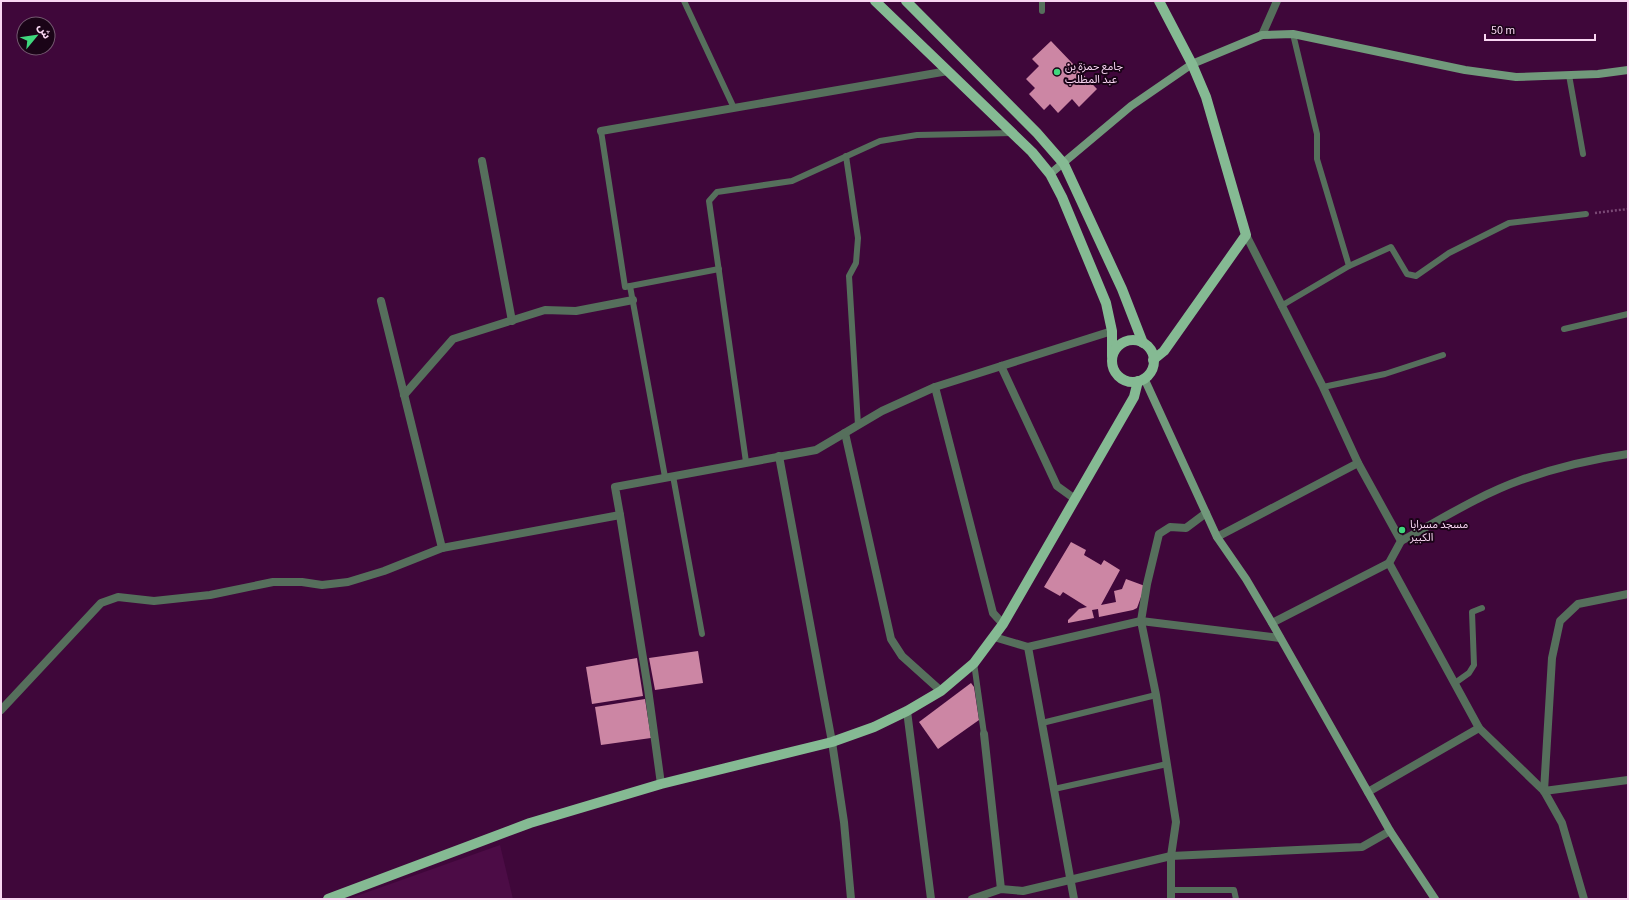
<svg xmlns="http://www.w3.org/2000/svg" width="1629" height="900" viewBox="0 0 1629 900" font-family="'Source Sans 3','Noto Sans Arabic',sans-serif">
<rect width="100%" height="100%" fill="#3f073a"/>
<!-- built -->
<polygon fill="#4c0c46" points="500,845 513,899 348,899"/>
<!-- building -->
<g fill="#cc86a4">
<polygon points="1051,41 1097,89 1079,107 1072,99 1058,113 1050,104 1044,110 1029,94 1035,88 1026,79 1039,66 1032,59"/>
<polygon points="1071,542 1086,550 1084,555 1101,565 1104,560 1120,570 1101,605 1116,602 1114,591 1122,589 1126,579 1145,586 1137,608 1133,610 1099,617 1098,609 1092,610 1094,618 1068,623 1068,620 1079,609 1087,607 1063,592 1060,596 1044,587"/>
<polygon points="698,651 703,683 655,690 649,658"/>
<polygon points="637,658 643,696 592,704 586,667"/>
<polygon points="971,683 974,687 979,720 938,749 919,722"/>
<polygon points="645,699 651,738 601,745 595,707"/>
</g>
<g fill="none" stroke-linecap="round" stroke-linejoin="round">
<!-- path -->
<polyline stroke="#7a4975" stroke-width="2.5" stroke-dasharray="2 2" stroke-linecap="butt" points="1595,213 1628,209"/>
<!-- lane -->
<g stroke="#566f5c" stroke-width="6">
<polyline points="684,1 734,108"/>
<polyline points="1042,11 1042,1"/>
<polyline points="1293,34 1317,134 1317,159 1349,266"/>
<polyline points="1569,75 1583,154"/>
<polyline points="601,131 625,287 719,269"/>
<polyline points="846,156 858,238 856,263 849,276 858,425"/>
<polyline points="630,286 665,477"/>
<polyline points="1281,306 1349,266 1391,247 1407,274 1416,276 1449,253 1509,223 1586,214"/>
<polyline points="1564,329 1628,314"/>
<polyline points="1323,387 1385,374 1443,355"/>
<polyline points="746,462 709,201 717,192 792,181 880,141 917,135 1013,133"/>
<polyline points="673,476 702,634"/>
<polyline points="974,663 984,734"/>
<polyline points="1455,683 1469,673 1474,665 1472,612 1482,608"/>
<polyline points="1042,723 1156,695"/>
<polyline points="1054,789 1167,764"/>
<polyline points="1171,890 1234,890 1236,899"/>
</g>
<!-- street -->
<g stroke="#566f5c" stroke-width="8">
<polyline points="1262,35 1277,1"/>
<polyline points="601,131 948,71"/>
<polyline points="482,161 512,321"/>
<polyline points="1246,235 1323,387 1358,463 1401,541 1389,563 1479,728 1544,791 1562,823 1584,899"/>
<polyline points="381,301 442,548"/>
<polyline points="1001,366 1057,486 1075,499"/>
<polyline points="935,387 993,613 1003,624"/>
<polyline points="404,395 453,339 545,310 576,311 633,300"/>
<polyline points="845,433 891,639 902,656 941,691"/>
<polyline points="779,456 832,742 844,822 851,899"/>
<polyline points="620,515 615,487 816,450 882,411 935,387 1112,331"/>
<polyline points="1217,537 1358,463"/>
<path d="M1401 541C1440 520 1479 495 1521 480 1555 468 1592 459 1628 454"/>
<polyline points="1628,594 1578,604 1560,621 1552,658 1544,791 1628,780"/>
<polyline points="1272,623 1389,563"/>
<polyline points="994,637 1028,647 1141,621 1280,638"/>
<polyline points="1028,647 1074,899"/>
<polyline points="1,710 101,603 118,597 154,601 210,595 273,582 302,582 322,585 348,582 384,571 442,548 620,515 648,689 661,784"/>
<polyline points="907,711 931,899"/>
<polyline points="984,734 1001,889"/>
<polyline points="1368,792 1479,728"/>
<polyline points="972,899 1001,889 1023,891 1171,856 1362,847 1390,831"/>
<polyline points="1171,899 1171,856 1176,822 1156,695 1141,621 1147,584 1159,534 1170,527 1186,528 1206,513"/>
</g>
<!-- secondary -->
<g stroke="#71997b" stroke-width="8">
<polyline points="1050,174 1131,106 1192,64 1262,35 1293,34 1465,70 1516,77 1598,74 1628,70"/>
<polyline points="1144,378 1217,537 1246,579 1272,623 1390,831 1435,899"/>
</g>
<!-- primary -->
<g stroke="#85ba93" stroke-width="10">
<polyline points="875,1 1032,152 1050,174 1062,197 1106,303 1112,331 1112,356"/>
<polyline points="906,1 1037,133 1064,164 1122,289 1143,343"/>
<circle cx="1133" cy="361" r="21"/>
<polyline points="1153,360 1164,351 1246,235 1206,97 1192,64 1159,1"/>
<polyline points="328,899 530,823 661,784 832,742 874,727 907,711 941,691 974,663 1003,624 1134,397 1138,381"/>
</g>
</g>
<!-- markers -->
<g fill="#3fd77d" stroke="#1a0417" stroke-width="1.5">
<circle cx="1057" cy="72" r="4"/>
<circle cx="1402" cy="530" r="4"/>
</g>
<g text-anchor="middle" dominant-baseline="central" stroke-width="4" stroke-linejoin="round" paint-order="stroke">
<!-- poi labels -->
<g font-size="11" fill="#f8d6f2" stroke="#1a0417" text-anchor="start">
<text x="1065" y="66">جامع حمزة بن<tspan x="1065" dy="13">عبد المطلب</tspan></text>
<text x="1410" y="524">مسجد مسرابا<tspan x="1410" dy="13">الكبير</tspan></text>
</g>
</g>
<!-- border -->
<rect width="1629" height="900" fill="none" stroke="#f8d6f2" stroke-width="4"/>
<!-- north arrow -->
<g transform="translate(36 36) rotate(61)"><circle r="19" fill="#1a0417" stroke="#73586f"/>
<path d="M0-3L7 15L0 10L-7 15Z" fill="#3fd77d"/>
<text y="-6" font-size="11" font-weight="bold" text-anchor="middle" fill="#f8d6f2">ش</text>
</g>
<!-- scale -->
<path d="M1485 34v6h110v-6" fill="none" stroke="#f8d6f2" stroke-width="2"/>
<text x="1491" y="34" font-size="12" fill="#f8d6f2" stroke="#1a0417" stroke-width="3" paint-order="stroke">50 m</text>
</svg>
